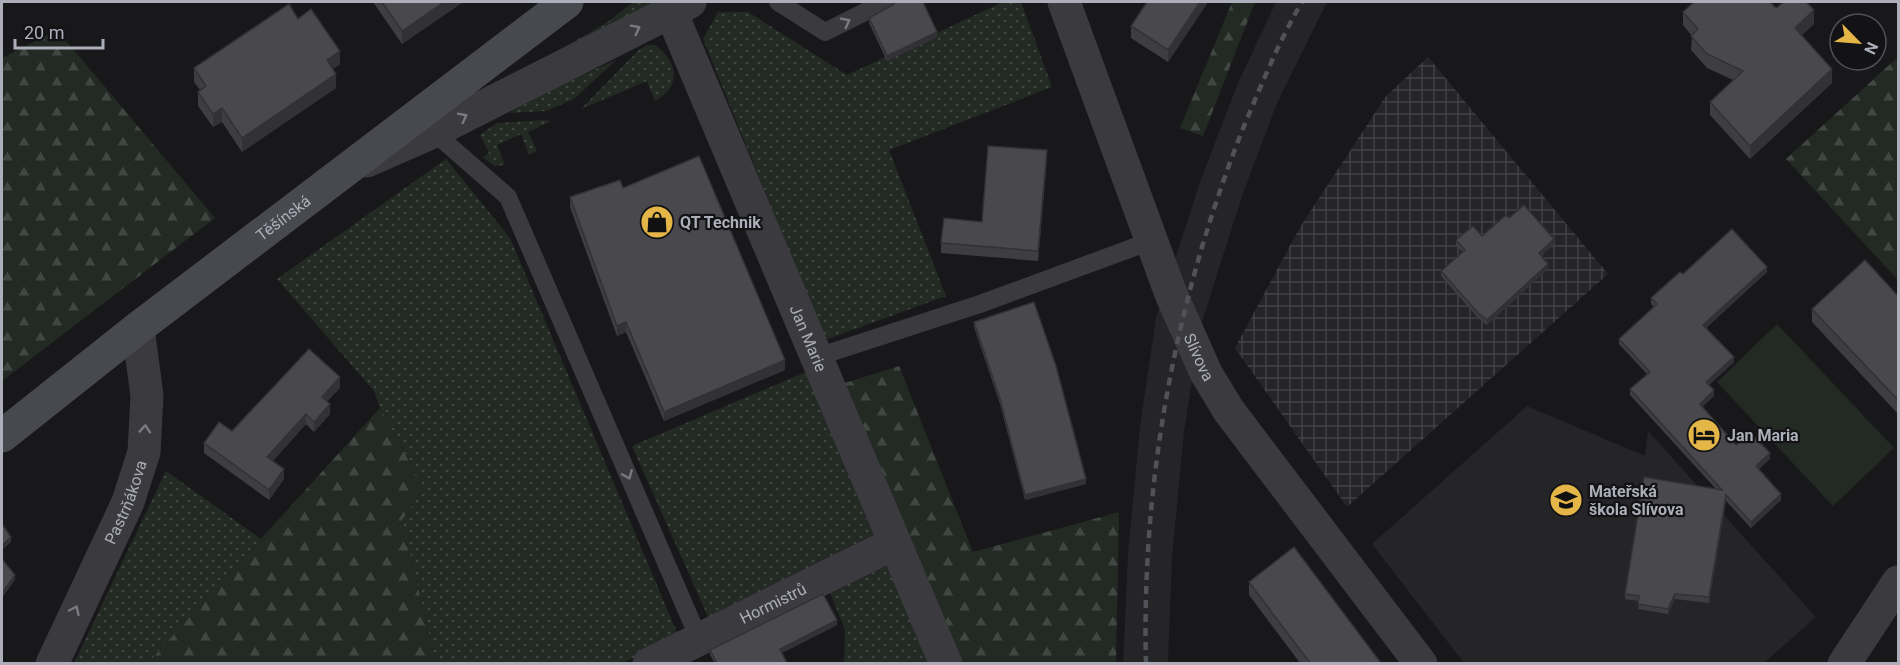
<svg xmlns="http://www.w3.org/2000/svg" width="1900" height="665" viewBox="0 0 1900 665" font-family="Roboto,sans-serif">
<defs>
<pattern id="industrial-grid" width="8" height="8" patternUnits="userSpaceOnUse" patternTransform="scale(1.5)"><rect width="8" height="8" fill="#252427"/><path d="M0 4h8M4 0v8" fill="none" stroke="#424144"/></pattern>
<pattern id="grass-dots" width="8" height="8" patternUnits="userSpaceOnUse" patternTransform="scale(1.5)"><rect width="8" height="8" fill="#232a24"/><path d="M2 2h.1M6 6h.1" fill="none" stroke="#404642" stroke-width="1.8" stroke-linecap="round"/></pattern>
<pattern id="forest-firs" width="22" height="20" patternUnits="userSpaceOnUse" patternTransform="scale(1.5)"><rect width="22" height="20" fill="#232a24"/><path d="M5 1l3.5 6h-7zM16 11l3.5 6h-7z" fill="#404642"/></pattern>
</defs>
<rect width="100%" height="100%" fill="#18181a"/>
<!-- built -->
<g fill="#252427">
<polygon points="1276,2 1327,2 1278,101 1243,193 1200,328 1184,432 1172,558 1168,663 1123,664 1128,554 1140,426 1156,318 1201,179 1238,83"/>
<polygon points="1527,406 1645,456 1648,431 1816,617 1764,663 1464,663 1372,544"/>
</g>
<!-- industrial -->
<polygon fill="url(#industrial-grid)" points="1428,57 1608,274 1347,507 1235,348 1300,227 1386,96"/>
<!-- grass -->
<g fill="url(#grass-dots)">
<polygon points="633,2 651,2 645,17 536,64 609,21"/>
<polygon points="1003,2 1021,2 1052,87 889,150 946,296 825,340 703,39 718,12 748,12 847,75"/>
<path d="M647 45H655C677 61 683 86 655 101L647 81 581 109 639 50Z"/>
<polygon points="616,60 574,99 546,111 509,113 552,89"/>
<polygon points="545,120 551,121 528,132 537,151 529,155 521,134 497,145 505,165 494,166 483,157 489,153 480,135 497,123"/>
<polygon points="446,159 510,238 679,637 622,663 436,663 402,520 424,488 380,408 374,391 277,279"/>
<polygon points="806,372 875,539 709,619 632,446"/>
<polygon points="166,471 261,539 148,663 74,663"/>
<polygon points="889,563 931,663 844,663 845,629 827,586"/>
</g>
<!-- forest -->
<g fill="url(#forest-firs)">
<polygon points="1232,2 1255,2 1203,136 1180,128"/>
<polygon points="57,30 215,218 2,381 2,58"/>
<polygon points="1898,57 1898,280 1786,159"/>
<polygon points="899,366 973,552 1119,512 1116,663 962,663 845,383"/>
<polygon points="380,408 424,488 402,520 436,663 148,663"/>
</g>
<!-- pitch -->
<polygon fill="#232a24" points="1777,324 1894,448 1833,506 1717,382"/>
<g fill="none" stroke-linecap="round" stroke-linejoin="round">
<!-- lane -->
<g stroke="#3a3a3f" stroke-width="18">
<polyline points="778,2 825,32 885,2"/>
<polyline points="429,128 508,197 699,639"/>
<polyline points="817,357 980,304 1151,241"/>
</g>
<!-- street -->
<g stroke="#3a3a3f" stroke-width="33">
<path id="s1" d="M1064 2 1171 294 1206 373 1229 411 1421 664"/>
<path id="s2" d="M671 12 946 664"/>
<polyline points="367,161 433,132 690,2"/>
<path id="s3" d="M52 664 128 502 144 452 147 396 138 328"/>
<path id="s4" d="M649 664 895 543"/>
<polyline points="1844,664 1898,582"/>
</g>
<!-- secondary -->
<path stroke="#48494f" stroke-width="33" id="s5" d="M2 436 138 328 567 2"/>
<!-- rail -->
<path stroke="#515258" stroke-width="4.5" stroke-dasharray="8 6" stroke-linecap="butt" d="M1146 664C1141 479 1177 292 1246 121 1263 81 1280 39 1302 2"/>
</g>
<!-- wall -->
<g fill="#3e3e42">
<polygon points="373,2 463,2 402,44"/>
<polygon points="1147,2 1208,2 1168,62 1131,38 1131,26"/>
<polygon points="894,4 937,37 887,61 869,23 869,18"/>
<polygon points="1776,8 1814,24 1801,35 1832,83 1750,159 1710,115 1710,102 1733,80 1707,68 1691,50 1692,36 1683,25 1683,12"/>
<polygon points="298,19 340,64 333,69 336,88 242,152 222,122 213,127 198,106 198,92 200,90 194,82 194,68"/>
<polygon points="1047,159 1038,261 941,253 941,243 982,222"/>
<polygon points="623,188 785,370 664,421 626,332 617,336 570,207 570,197"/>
<polygon points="1509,218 1554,244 1541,256 1548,269 1487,325 1478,318 1441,276 1441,271 1463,253 1456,245 1456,240 1482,236"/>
<polygon points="1767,272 1706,328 1734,362 1709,385 1714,396 1702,407 1736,445 1770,459 1759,469 1781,500 1751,528 1726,501 1709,603 1675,599 1668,614 1638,609 1639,601 1625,599 1625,594 1716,489 1630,395 1630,389 1647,374 1619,344 1619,339 1654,307 1651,304 1651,298 1683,274"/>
<polygon points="1899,297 1899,415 1812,322 1812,309"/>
<polygon points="974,322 1086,484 1025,500 1000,404 974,327"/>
<polygon points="340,388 327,401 330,414 314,432 306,424 273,461 284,479 269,500 204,453 204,443"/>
<polygon points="1249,582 1381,663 1300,663 1249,595"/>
<polygon points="837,625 782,653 787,663 715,663 710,655 710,650"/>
</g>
<!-- shaded-wall -->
<g fill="#323236">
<polygon points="444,2 463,2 402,44 402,31"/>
<polygon points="1200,2 1208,2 1168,62 1168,50"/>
<polygon points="1814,10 1814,24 1795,42 1795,28"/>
<polygon points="937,32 937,37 887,61 887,56"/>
<polygon points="340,51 340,64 327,74 327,60"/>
<polygon points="1832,69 1832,83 1750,159 1750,146"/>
<polygon points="336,74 336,88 242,152 242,138"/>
<polygon points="222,108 222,122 213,127 213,114"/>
<polygon points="1047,150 1047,159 1038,261 1038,251"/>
<polygon points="1554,239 1554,244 1539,258 1539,253"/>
<polygon points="1548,264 1548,269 1487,325 1487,320"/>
<polygon points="1767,267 1767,272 1703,330 1703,325"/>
<polygon points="626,322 626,332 617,336 617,326"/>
<polygon points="1734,357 1734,362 1706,387 1706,382"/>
<polygon points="785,360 785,370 664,421 664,412"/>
<polygon points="340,377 340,388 322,407 322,397"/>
<polygon points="1714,390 1714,396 1700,409 1700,404"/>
<polygon points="330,404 330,414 314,432 314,422"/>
<polygon points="306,414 306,424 267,467 267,457"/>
<polygon points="1770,453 1770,459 1756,471 1756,466"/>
<polygon points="284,469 284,479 269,500 269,490"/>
<polygon points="1086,479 1086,484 1025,500 1025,495"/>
<polygon points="1781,494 1781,500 1751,528 1751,522"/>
<polygon points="1726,495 1726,501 1709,603 1709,597"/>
<polygon points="11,537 11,542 2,550 2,545"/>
<polygon points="15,575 15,580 2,598 2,593"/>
<polygon points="1675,594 1675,599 1668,614 1668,609"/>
<polygon points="837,620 837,625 780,654 780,649"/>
</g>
<!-- building -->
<g fill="#48484d" stroke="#323236" stroke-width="1.5">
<polygon points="382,2 444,2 402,31"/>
<polygon points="894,2 923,2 937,32 887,56 869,18 894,4"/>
<polygon points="1147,2 1200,2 1168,50 1131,26"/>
<polygon points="1694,2 1770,2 1776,8 1784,2 1806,2 1814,10 1795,28 1832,69 1750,146 1710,102 1743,71 1707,54 1691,36 1698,29 1683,12"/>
<polygon points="289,4 298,19 311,9 340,51 327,60 336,74 242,138 222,108 213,114 198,92 206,86 194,68"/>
<polygon points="988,146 1047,150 1038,251 941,243 944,218 982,222"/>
<polygon points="699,156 785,360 664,412 626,322 617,326 570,197 620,180 623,188"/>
<polygon points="1524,205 1554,239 1539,253 1548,264 1487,320 1478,313 1441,271 1465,250 1456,240 1473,226 1482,236 1506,215 1509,218"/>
<polygon points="1732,229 1767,267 1703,325 1734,357 1706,382 1714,390 1700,404 1736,445 1750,432 1770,453 1756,466 1781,494 1751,522 1726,495 1709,597 1675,594 1668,609 1638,604 1639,596 1625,594 1644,477 1722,490 1630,389 1650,372 1619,339 1657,304 1651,298 1680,272 1683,274"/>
<polygon points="1865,260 1899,297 1899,401 1812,309"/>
<polygon points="1034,302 1056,366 1086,479 1025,495 1000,399 974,322"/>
<polygon points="309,349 340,377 322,397 330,404 314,422 306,414 267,457 284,469 269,490 204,443 219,422 232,431"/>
<polygon points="2,524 11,537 2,545"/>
<polygon points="1294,547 1381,663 1310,663 1249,582"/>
<polygon points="2,559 15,575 2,593"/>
<polygon points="823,594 837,620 780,649 787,663 717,663 710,650"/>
</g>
<!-- one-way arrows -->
<defs><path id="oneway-chevron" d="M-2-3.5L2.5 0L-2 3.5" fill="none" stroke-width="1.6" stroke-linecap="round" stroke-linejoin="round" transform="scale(1.5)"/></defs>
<g stroke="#797a82">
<use href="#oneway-chevron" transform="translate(846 22) rotate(-27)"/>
<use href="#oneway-chevron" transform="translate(636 29) rotate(-27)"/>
<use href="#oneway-chevron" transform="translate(463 117) rotate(-27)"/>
<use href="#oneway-chevron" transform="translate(145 429) rotate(-86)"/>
<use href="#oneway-chevron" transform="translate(628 475) rotate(67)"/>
<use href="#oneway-chevron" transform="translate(75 610) rotate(-65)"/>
</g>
<!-- icons -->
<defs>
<symbol id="shop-disc" viewBox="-11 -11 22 22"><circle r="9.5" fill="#e4b547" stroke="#131315"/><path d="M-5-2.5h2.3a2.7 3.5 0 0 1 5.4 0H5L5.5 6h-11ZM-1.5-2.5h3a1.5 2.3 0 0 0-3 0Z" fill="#111"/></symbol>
<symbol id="hotel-disc" viewBox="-11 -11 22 22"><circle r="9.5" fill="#e4b547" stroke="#131315"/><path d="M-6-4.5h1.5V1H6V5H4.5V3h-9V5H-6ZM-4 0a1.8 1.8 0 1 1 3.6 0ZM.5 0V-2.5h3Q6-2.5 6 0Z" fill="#111"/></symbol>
<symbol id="school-disc" viewBox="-11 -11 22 22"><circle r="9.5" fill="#e4b547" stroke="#131315"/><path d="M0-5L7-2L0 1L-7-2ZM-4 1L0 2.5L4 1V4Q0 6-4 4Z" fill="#111"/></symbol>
</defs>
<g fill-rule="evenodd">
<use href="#shop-disc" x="638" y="203" width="38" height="38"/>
<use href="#hotel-disc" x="1685" y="416" width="38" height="38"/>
<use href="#school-disc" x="1547" y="481" width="38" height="38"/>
</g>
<g text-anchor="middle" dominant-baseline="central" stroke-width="4.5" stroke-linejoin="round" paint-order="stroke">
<!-- street labels -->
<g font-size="16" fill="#acafb9" stroke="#131315">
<text stroke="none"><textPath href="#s5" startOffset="356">Těšínská</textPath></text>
<text stroke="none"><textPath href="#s2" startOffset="354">Jan Marie</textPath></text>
<text stroke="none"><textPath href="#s1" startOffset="380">Slívova</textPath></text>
<text stroke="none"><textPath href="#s3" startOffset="178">Pastrňákova</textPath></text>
<text stroke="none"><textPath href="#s4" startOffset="138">Hormistrů</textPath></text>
</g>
<!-- poi labels -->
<g font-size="16" font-weight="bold" fill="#acafb9" stroke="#131315" text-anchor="start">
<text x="680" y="222">QT Technik</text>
<text x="1727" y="435">Jan Maria</text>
<text x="1589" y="491">Mateřská<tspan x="1589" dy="18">škola Slívova</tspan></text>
</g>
</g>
<!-- border -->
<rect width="1900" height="665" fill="none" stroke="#acafb9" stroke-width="6"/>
<!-- north arrow -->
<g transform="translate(1858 42) rotate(115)"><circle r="28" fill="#131315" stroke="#505157" stroke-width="1.5"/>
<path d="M0-4.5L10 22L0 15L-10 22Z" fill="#e4b547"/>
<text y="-9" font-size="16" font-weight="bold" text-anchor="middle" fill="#acafb9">N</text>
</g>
<!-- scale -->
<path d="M15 39v9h88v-9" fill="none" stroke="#acafb9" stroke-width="3"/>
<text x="24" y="39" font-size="18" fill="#acafb9" stroke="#131315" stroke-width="4.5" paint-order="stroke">20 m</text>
</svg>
